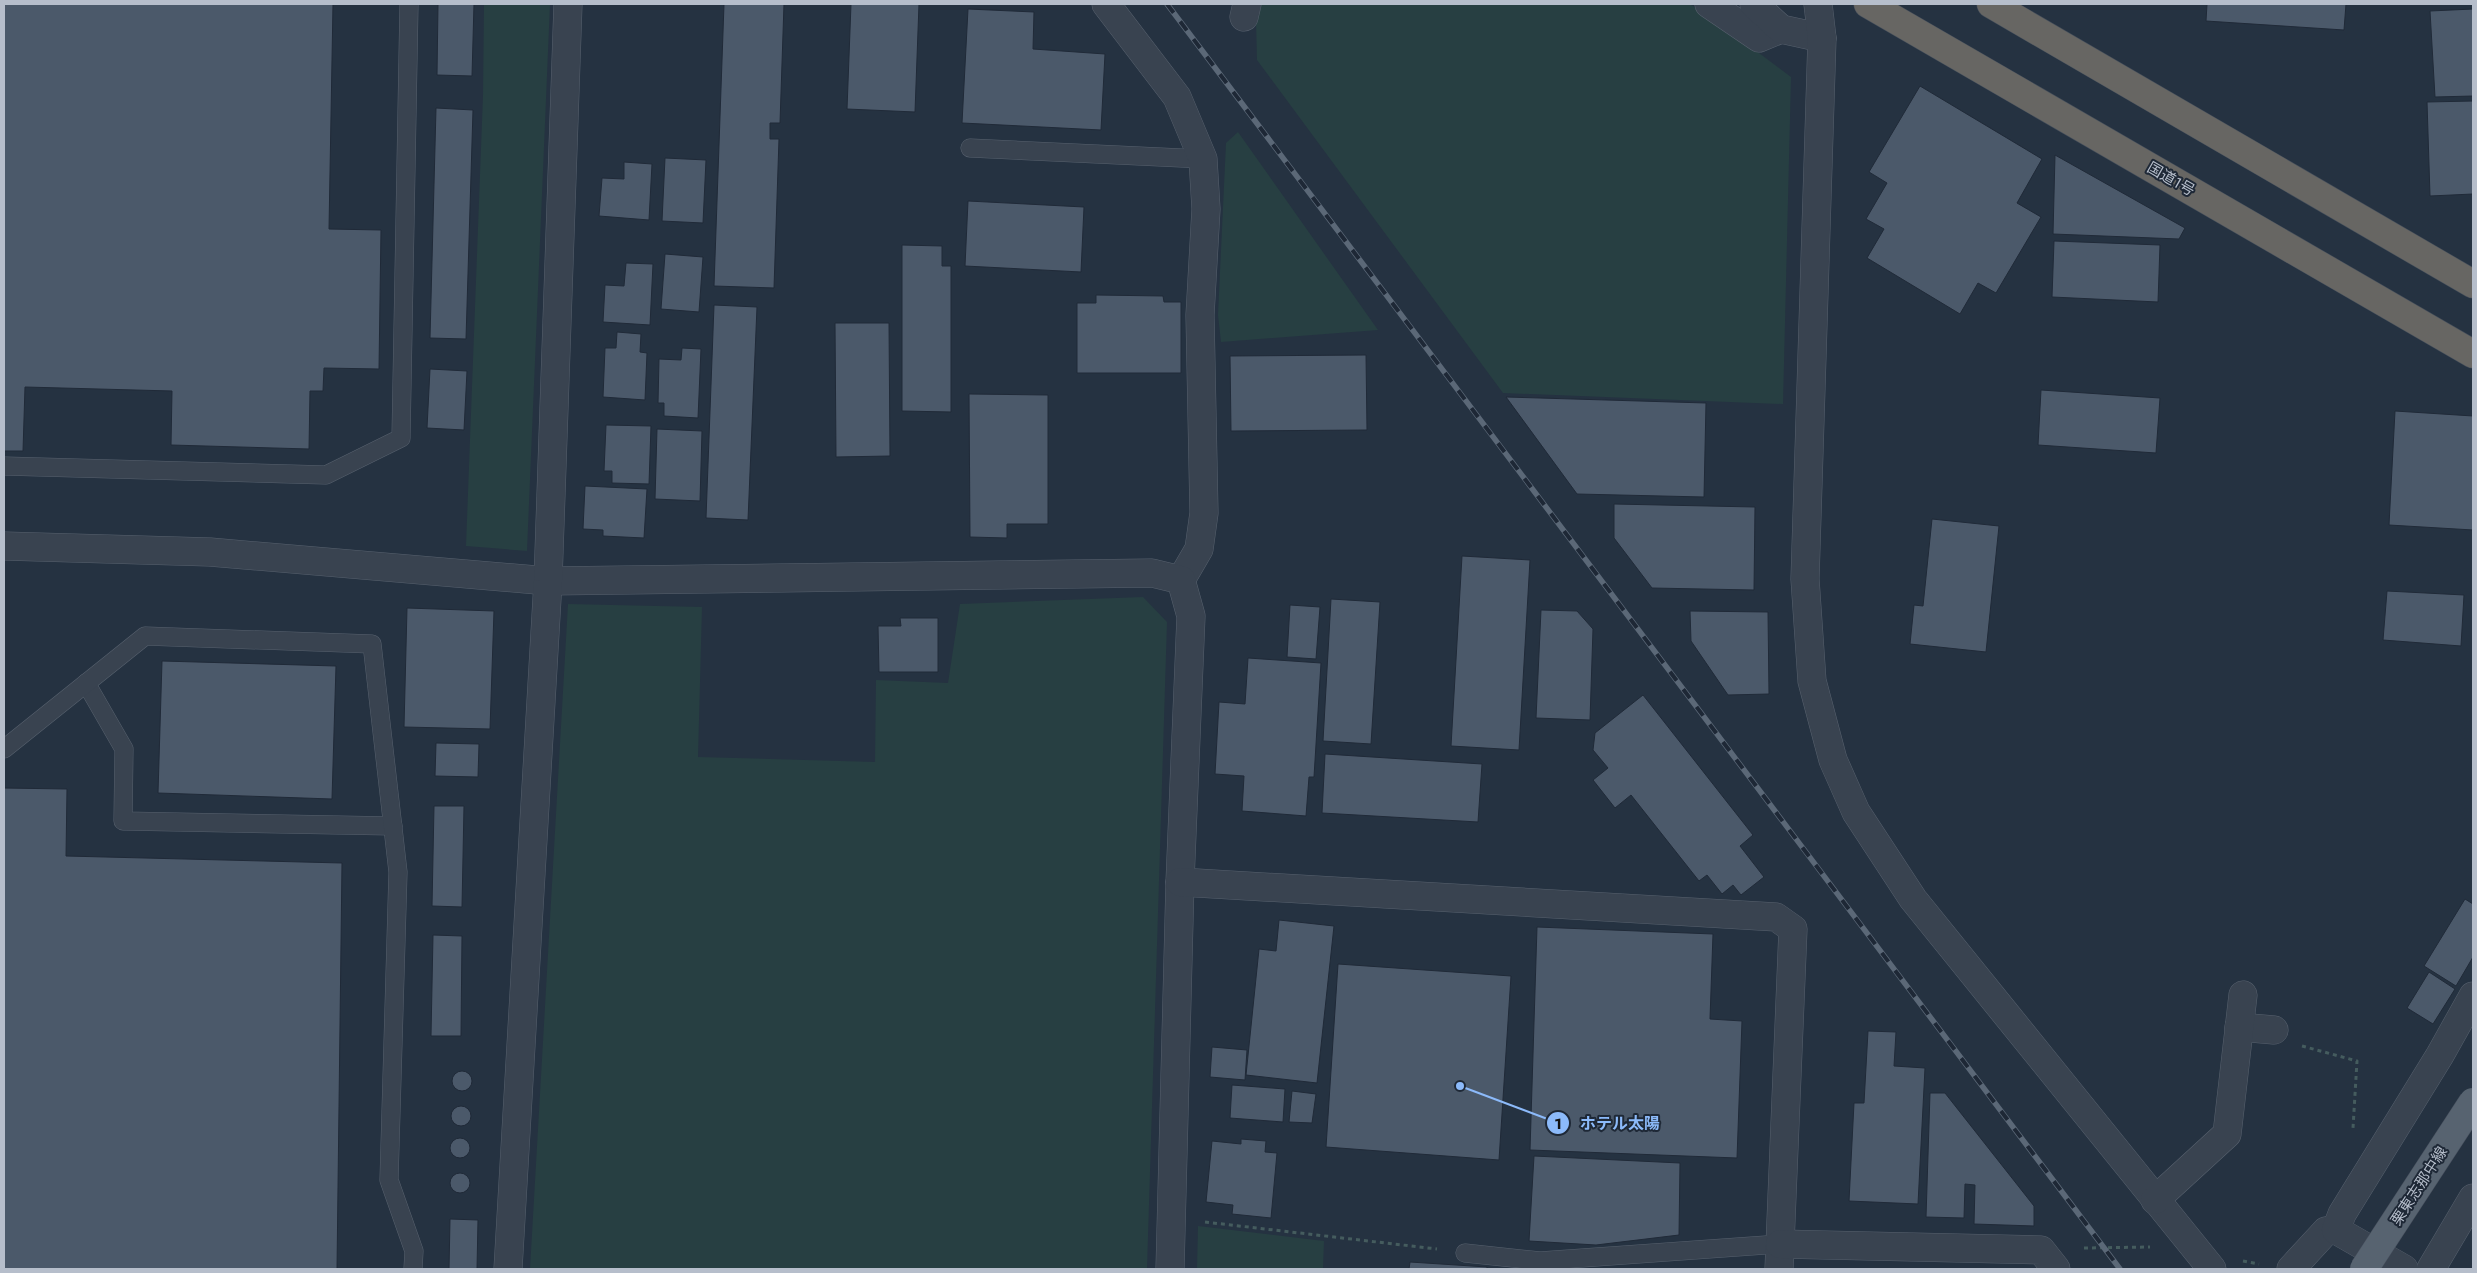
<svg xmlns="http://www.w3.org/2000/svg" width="2477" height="1273" viewBox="0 0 2477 1273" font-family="Jost,'Noto Sans JP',sans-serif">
<rect width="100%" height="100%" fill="#253241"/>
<!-- green -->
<g fill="#273f42">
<polygon points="484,4 550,4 527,551 466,546 483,95"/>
<polygon points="1262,4 1689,4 1703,11 1791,77 1783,404 1503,393 1257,60 1256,21"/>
<polygon points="1238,132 1378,330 1221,342 1218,315 1226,143"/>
<polygon points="1143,597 1167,622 1147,1269 530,1269 568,604 702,607 698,757 875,762 876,680 948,683 960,604"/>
<polygon points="1198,1226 1324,1241 1323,1269 1197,1269"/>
</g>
<!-- building -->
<g fill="#4b596a" stroke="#202a38">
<polygon points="4,4 333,4 329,229 381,230 379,369 324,368 323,391 310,391 309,449 171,445 172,391 25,387 23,451 4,451"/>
<polygon points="438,4 474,4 472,76 437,75"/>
<polygon points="724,4 784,4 780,123 770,123 770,139 779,139 774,288 714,286"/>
<polygon points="851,4 919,4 915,112 847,109"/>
<polygon points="2207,4 2346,4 2344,30 2206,21"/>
<polygon points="968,9 1034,12 1033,49 1105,54 1101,130 962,123"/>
<polygon points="2473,9 2473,96 2435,97 2430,11"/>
<polygon points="1920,86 2042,159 2017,203 2041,217 1996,293 1978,283 1960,314 1867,258 1884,229 1866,219 1887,183 1869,172"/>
<polygon points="2473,101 2473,194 2430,196 2427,102"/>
<polygon points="436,108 473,110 466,339 430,338"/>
<polygon points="2055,155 2185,228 2179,239 2053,234"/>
<polygon points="665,158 706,160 703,223 662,221"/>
<polygon points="624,162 652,164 649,220 599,216 602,178 624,179"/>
<polygon points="968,201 1084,207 1081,272 965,266"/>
<polygon points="2054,241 2160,245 2158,302 2052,297"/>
<polygon points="902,245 942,246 942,266 951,266 951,412 902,411"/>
<polygon points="665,254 703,257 699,312 661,309"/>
<polygon points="626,263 653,264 650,325 603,322 605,285 624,286"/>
<polygon points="1096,295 1163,296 1164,302 1181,302 1181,373 1077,373 1077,303 1096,303"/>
<polygon points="714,305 757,307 748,520 706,518"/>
<polygon points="835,323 889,323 890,456 836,457"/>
<polygon points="617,332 641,334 640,352 647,353 645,400 603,397 605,348 616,348"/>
<polygon points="682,348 701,349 698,418 664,416 664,403 658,403 659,359 681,360"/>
<polygon points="1366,355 1367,430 1231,431 1230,356"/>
<polygon points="430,369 467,371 464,430 427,428"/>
<polygon points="2041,390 2160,398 2156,453 2038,445"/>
<polygon points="969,394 1048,395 1048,524 1007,524 1007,538 970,537"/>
<polygon points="1506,397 1706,403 1704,497 1577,494"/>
<polygon points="2395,411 2473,416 2473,530 2389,525"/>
<polygon points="606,425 651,426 649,484 612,483 612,471 604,471"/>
<polygon points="657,429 702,431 700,501 655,499"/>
<polygon points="585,486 647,489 644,538 603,536 603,530 583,529"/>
<polygon points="1614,504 1755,507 1754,590 1652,588 1614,538"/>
<polygon points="1932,519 1999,526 1986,652 1910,644 1914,605 1923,606"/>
<polygon points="1462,556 1530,560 1519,750 1451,746"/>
<polygon points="2387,591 2464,595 2461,646 2383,640"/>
<polygon points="1331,599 1380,602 1371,744 1323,741"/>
<polygon points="1290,605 1320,607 1316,659 1287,657"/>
<polygon points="407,608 494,611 490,729 404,727"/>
<polygon points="1541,610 1577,611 1593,629 1590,720 1536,718"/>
<polygon points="1690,611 1768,612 1769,694 1728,695 1691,641"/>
<polygon points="900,618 938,618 938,672 879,672 878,626 901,626"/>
<polygon points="1248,658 1321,663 1314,777 1309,777 1306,816 1242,811 1244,776 1215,774 1219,702 1245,704"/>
<polygon points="162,661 336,666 332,799 158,793"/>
<polygon points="1643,695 1753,835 1740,846 1764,877 1741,895 1733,885 1722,894 1707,875 1699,881 1631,795 1615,808 1593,780 1608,768 1593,750 1595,733"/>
<polygon points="436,743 479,744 478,777 435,776"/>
<polygon points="1325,754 1482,764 1478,822 1322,813"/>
<polygon points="4,788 67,789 66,856 342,863 337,1269 4,1269"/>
<polygon points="434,806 464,806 462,907 432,906"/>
<polygon points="2465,899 2473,904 2473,957 2456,986 2424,966"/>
<polygon points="1279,920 1334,926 1317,1083 1246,1075 1259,949 1276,951"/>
<polygon points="1537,927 1713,934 1710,1019 1742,1021 1737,1158 1530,1150"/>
<polygon points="433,935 462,936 461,1036 431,1036"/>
<polygon points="1338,964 1511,976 1499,1160 1326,1147"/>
<polygon points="2429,972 2455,989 2433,1024 2407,1008"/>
<polygon points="1868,1031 1896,1032 1894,1066 1925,1068 1918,1204 1849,1201 1854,1103 1864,1103"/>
<polygon points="1212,1047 1247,1050 1245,1080 1210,1077"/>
<circle cx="462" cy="1081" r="10"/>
<polygon points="1232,1085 1285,1089 1283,1122 1230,1118"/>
<polygon points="1292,1091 1316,1094 1312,1123 1289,1122"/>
<polygon points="1930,1093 1945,1093 2034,1206 2034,1226 1974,1224 1975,1185 1965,1184 1964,1218 1926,1217"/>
<circle cx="461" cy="1116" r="10"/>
<circle cx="460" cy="1148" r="10"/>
<polygon points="1241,1139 1266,1141 1265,1152 1277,1153 1271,1218 1232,1214 1233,1205 1206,1202 1212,1141 1241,1144"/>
<polygon points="1534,1156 1680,1163 1679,1235 1596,1245 1529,1241"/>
<circle cx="460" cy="1183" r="10"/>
<polygon points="450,1219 478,1220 477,1269 449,1269"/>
<polygon points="1410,1262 1487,1267 1487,1269 1409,1269"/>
</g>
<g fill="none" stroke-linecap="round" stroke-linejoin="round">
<defs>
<g id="service">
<polyline points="970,148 1203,159"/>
<polyline points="4,466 326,475 401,438 409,4"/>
<polyline points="86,683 124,749 123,821 393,826"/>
<polyline points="4,749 145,636 372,644 398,872 389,1180 414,1251 413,1269"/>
<polyline points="1465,1253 1540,1261 1780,1244"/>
</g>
<g id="minor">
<polyline points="1106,4 1177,97 1203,159 1206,209 1200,315 1204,513 1199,549 1181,580"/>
<polyline points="1709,4 1759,38 1781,29"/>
<polyline points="1754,4 1781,29 1822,38"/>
<polyline points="1818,4 1822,38 1805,579 1812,681 1833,760 1856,812 1913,899 2212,1269"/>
<polyline points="1244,17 1247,4"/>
<polyline points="4,546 210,552 548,581 1152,573 1181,580 1191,616 1180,882 1170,1269"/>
<polyline points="1180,882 1776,917 1793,929 1779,1269"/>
<polyline points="2239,1027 2274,1030"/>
<polyline points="2155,1200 2227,1134 2243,995"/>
<polyline points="1780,1244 2041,1250 2056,1269"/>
<polyline points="508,1269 548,581 568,4"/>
<polyline points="2291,1269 2326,1231 2336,1230"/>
<polyline points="2404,1269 2336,1230 2342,1214 2440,1055 2473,996"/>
<polyline points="2431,1269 2473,1198"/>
</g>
<g id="trunk">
<polyline points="1868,4 2473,354"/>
<polyline points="1991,4 2473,284"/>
</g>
</defs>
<!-- service casing -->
<use href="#service" stroke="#57616e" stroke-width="19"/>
<!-- minor casing -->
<use href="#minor" stroke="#57616e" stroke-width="29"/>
<!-- trunk casing -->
<use href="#trunk" stroke="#444e5b" stroke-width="29"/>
<!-- path -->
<g stroke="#455c5e" stroke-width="3" stroke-dasharray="4 4" stroke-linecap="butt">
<polyline points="2302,1046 2357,1061 2353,1128"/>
<polyline points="1205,1222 1437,1249"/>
<polyline points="2084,1248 2150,1247"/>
<polyline points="2243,1261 2259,1264"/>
</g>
<!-- service -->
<use href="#service" stroke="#394350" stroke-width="18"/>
<!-- minor -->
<use href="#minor" stroke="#394350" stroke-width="28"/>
<!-- trunk -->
<use href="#trunk" stroke="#676663" stroke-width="28"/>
<defs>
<polyline id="rail" points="1167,4 2120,1269"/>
</defs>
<!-- rail casing -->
<use href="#rail" stroke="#5b6877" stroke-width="5.5"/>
<!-- rail -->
<use href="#rail" stroke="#1e2836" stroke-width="4" stroke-dasharray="11" stroke-linecap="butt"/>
<defs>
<polyline id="primary-bridge" points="2364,1269 2473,1102"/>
</defs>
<!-- primary-bridge casing -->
<use href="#primary-bridge" stroke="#464f5d" stroke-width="29" stroke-linecap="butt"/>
<!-- primary-bridge -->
<use href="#primary-bridge" stroke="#576370" stroke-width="28"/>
</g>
<g text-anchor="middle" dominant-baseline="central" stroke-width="4" stroke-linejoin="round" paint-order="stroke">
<!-- street labels -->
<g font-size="15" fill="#b6becb" stroke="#1e2836">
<text transform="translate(2171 179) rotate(30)">国道1号</text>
<text transform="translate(2419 1186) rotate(-57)">栗東志那中線</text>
</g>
</g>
<!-- callouts -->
<path fill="none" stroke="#8cbafa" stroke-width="2" d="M1460 1086L1558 1123"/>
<g fill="#8cbafa" stroke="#1e2836" stroke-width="2">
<circle cx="1460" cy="1086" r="5"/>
<circle cx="1558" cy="1123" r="12"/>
</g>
<g font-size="15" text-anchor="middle" font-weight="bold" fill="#111">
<text x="1558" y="1129">1</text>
</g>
<g font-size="16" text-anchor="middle" font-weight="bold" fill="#8cbafa" stroke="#1e2836" stroke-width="4" stroke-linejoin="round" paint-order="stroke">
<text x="1620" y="1129">ホテル太陽</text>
</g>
<!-- border -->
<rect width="2477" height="1273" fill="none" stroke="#b6becb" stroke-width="10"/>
</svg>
